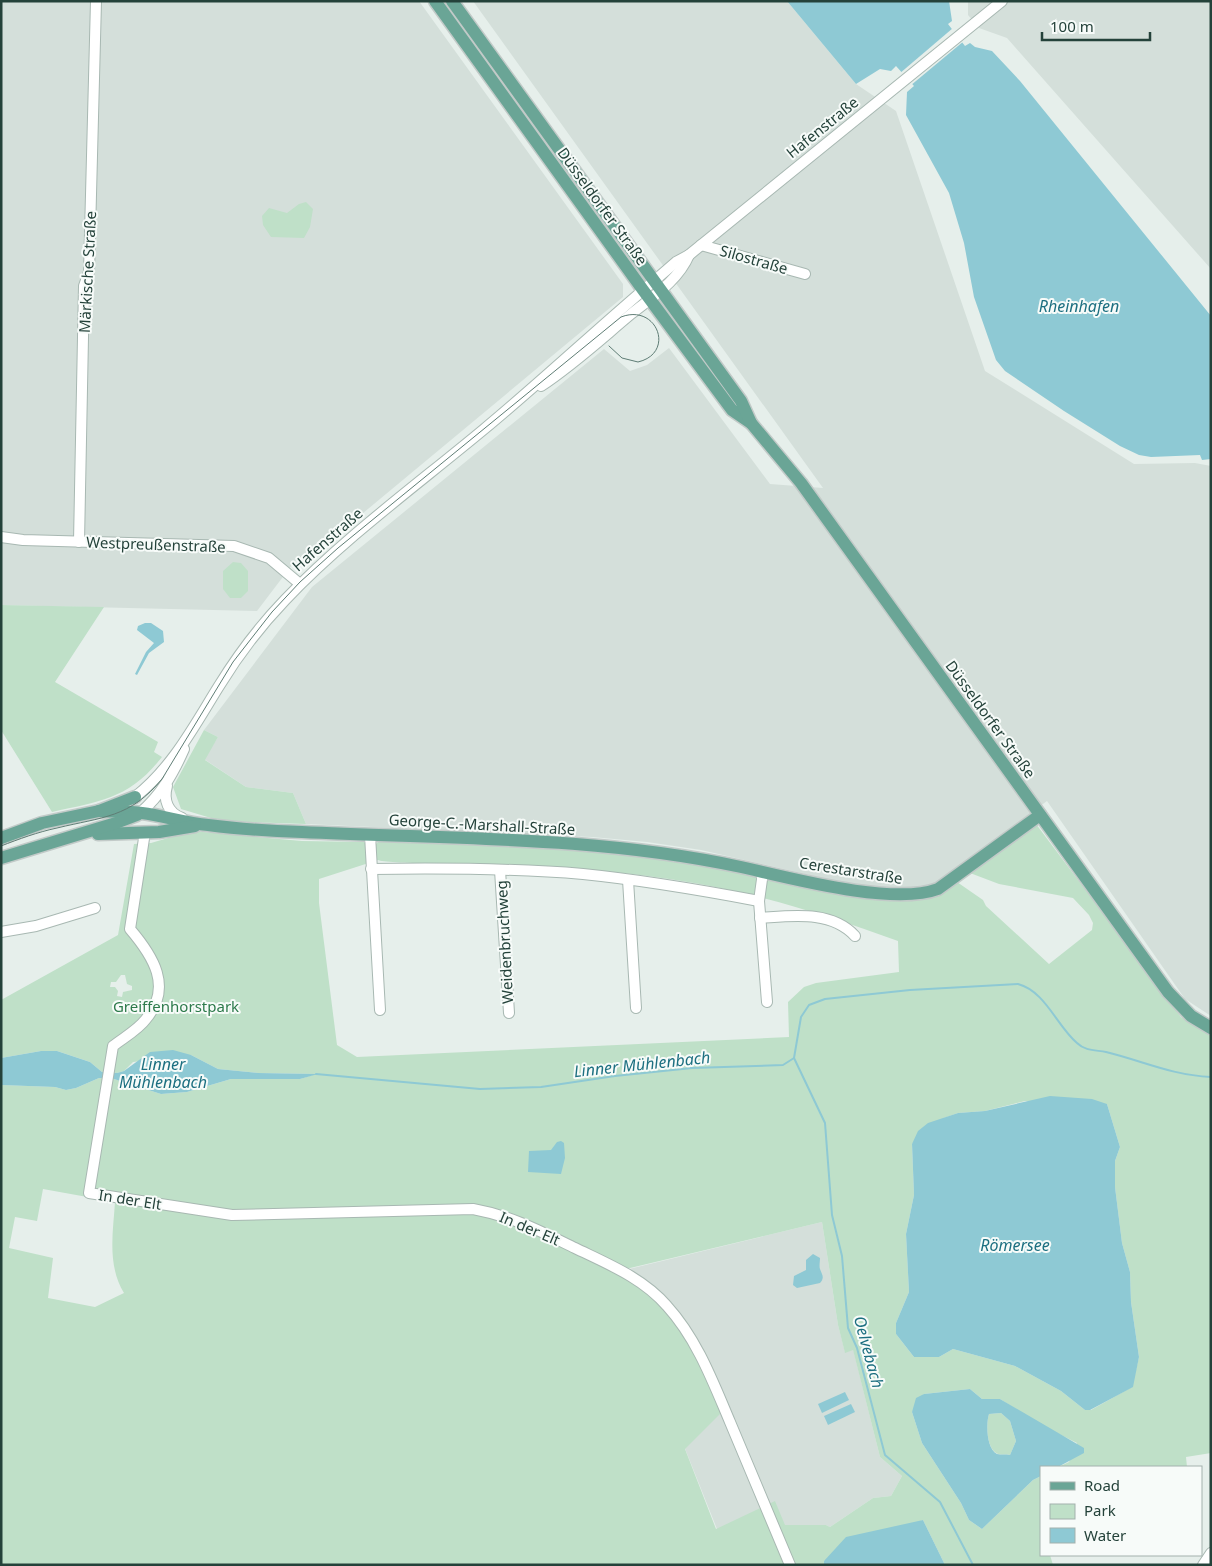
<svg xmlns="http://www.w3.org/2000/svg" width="1212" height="1566" viewBox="0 0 1212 1566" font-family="'Noto Sans',sans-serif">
<rect width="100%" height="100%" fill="#e6efeb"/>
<!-- built -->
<g fill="#d4dfda">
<polygon points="1,1 419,1 623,284 623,297 315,553 295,561 257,611 1,605"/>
<polygon points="473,1 787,1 856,84 896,111 985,371 1134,464 1195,463 1211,466 1211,1016 1185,999 1047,801 929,889 912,891 857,886 701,850 647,842 592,837 306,824 293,793 246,787 204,759 218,737 204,730 312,587 604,349 630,371 647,365 669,348 770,484 823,488"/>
<polygon points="968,1 1211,1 1211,269 1007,38 979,28 968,15"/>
<polygon points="822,1222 838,1325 845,1352 853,1349 880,1457 902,1476 891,1496 873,1498 830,1527 826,1525 785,1525 717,1529 684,1446 625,1270"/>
</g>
<!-- green -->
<g fill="#bfe0c8" fill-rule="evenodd">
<polygon points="306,202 313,209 310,227 304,238 271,237 263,225 262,216 269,208 287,213 299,204"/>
<polygon points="233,562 241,563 248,571 248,591 241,598 230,598 223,589 223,571"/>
<path d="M1 605 104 607 55 682 158 742 154 752 162 757C129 799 101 801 52 812L1 730Z"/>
<polygon points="204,730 218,737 205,760 246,787 293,793 306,824 221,821 181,809 173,787"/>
<path d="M1036 824 1181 1017 1211 1035V1453L1186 1457 1187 1467H1058L1069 1462 1077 1443 1043 1426 1000 1399H982L970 1389 924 1394 912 1412 922 1443 961 1503 969 1520 982 1529 1033 1480 1041 1476V1555H1050L1053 1565H945L923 1520 824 1561V1565H1V1085L55 1087 66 1090 76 1088 99 1078 114 1079 161 1094 187 1092 231 1079H300L316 1074 258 1073 218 1069 191 1055 133 1062 124 1071 117 1073 102 1072 90 1062 57 1051H41L1 1058V1000L118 935 134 844 151 843 192 831 302 841 364 842 375 855 374 846 380 840 536 845 632 853 871 897 957 882 983 900 986 906 1049 964 1092 930 1093 923 1089 915 1073 898 999 884 970 873ZM378 860C385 864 475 864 491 864 559 867 627 871 694 883 764 895 831 917 898 941L899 972 816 983 804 987 788 1002 789 1037 357 1057 337 1045 319 903V879ZM121 975H125L127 984 132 986V990L123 992 122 997 117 996 118 991 115 987H110L111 982H116ZM1025 1101 1107 1104 1120 1147 1115 1161V1187L1122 1243 1130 1272 1131 1302 1139 1357 1132 1387 1091 1410H1085L1061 1391 1015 1366 953 1349 939 1357H914L896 1334V1323L909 1292 906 1234 914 1195 912 1144 944 1118 958 1113 985 1111ZM43 1189 115 1202C113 1233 107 1265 124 1293L95 1307 48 1298 53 1258 9 1248 15 1217 37 1221ZM822 1222 838 1325 845 1353 853 1350 880 1457 902 1476 891 1496 873 1498 830 1527 826 1525H785L775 1501 716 1529 685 1449 722 1412 677 1313 626 1269Z"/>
<path d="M1001 1413 1010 1421 1016 1441 1010 1455C1007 1454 1001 1455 998 1454 986 1449 986 1423 989 1414Z"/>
</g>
<!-- water -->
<g fill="#8ec9d4" fill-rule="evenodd">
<polygon points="787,1 949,1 952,21 948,24 965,46 970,43 975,47 992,51 1020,81 1211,316 1211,459 1202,460 1200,455 1151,457 1139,455 1120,446 1064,411 1005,371 996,360 974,297 964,243 949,193 906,115 907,92 914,86 896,66 891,71 880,69 856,84"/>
<polygon points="145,623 151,623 163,631 164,642 149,653 137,675 135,674 146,652 154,643 137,630 138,626"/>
<polygon points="173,1050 191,1055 218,1069 258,1073 318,1074 300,1079 231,1079 187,1092 161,1094 114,1079 99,1078 76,1088 66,1090 55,1087 1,1085 1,1058 41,1051 57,1051 90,1062 102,1072 117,1073 124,1071 150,1052"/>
<polygon points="1050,1096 1092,1099 1107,1104 1120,1147 1115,1161 1115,1187 1122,1243 1130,1272 1131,1302 1139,1357 1133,1387 1090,1410 1085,1410 1061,1391 1015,1366 953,1349 939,1357 914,1357 896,1334 896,1323 909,1292 906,1234 914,1195 912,1144 918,1131 928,1123 958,1113 985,1111"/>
<polygon points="561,1141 564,1143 565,1158 561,1174 528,1172 529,1151 551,1150 557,1142"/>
<path d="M813 1254 820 1258C820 1261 819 1267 820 1269 822 1275 825 1277 820 1283L797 1288 793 1285 794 1276 806 1270V1260Z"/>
<path d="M970 1389 982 1399H1000L1084 1448V1453L1058 1467H1041V1476L1033 1480 982 1529 969 1520 961 1503 922 1443 912 1412 916 1398 924 1394ZM1001 1413 1010 1421 1016 1441 1010 1455C1006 1454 1001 1455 997 1454 986 1448 986 1423 989 1414Z"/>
<polygon points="845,1392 849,1400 822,1413 818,1404"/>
<polygon points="851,1404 855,1412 828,1425 824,1416"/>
<polygon points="923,1520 945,1565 824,1565 824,1561 846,1537"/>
</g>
<!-- pier -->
<polygon fill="#e6efeb" points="953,28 964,41 910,86 899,74"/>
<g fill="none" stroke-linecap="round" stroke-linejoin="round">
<!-- stream -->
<g stroke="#8ec9d4" stroke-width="2">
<polyline points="794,1058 825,1123 832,1215 842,1256 848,1328 857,1348 885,1455 940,1502 973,1565"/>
<path d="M316 1074 480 1089 541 1087 615 1076 692 1068 783 1065 794 1058 801 1017 809 1005 825 999 910 990 1018 984C1045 991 1057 1026 1077 1043 1085 1051 1096 1050 1106 1052 1143 1061 1171 1075 1211 1077"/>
</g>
<defs>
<g id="minor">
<polyline points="701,245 805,274"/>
<path d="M541 386C573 365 601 339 631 314 652 297 678 281 689 255"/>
<polyline points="1,537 23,540 234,546 269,558 300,584"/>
<polyline points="79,542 84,286 89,272 96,1"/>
<path d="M167 786C163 800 168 813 182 818"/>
<path d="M135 797C173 767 194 726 219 686 238 655 260 626 285 600 343 539 418 484 483 430 541 382 596 330 654 281L676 262 689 255 1002 1"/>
<path d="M140 813C161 795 173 774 184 749"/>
<path d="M145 832 130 929C153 956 173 987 146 1019 138 1030 123 1038 113 1046L89 1193 232 1215 473 1209C512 1216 540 1231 575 1248 608 1264 643 1278 667 1306 697 1339 713 1382 730 1422 750 1469 770 1517 790 1565"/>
<polyline points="370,835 380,1010"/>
<path d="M371 869C442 868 513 868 583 874 642 880 701 890 759 901"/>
<polyline points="500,870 509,1013"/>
<polyline points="763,872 759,901 767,1002"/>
<polyline points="628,880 636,1008"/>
<path d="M760 918C792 916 831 910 855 936"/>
<polyline points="1,932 36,926 95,908"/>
<polyline points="1203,1565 1211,1553"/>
</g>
<g id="major">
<polyline points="435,1 643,290 732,410 751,423"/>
<polyline points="452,1 741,401 751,423 801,483 1168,992 1191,1016 1211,1028"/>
<path d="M99 811C113 812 128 811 142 813 164 816 186 823 208 825 239 829 271 831 302 832 449 839 597 836 741 867 790 878 893 906 938 889L1040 815"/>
<polyline points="98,834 159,832 195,826"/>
<polyline points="1,838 42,823 99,811 135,797"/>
<polyline points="1,858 116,823 137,815"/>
</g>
</defs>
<!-- minor casing -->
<use href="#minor" stroke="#a8b8b2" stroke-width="12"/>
<!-- major casing -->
<use href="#major" stroke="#c2cac8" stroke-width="15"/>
<!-- minor -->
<use href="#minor" stroke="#fff" stroke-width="10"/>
<!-- major -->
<use href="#major" stroke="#6aa596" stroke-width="12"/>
<!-- tram -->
<path stroke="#5f7d75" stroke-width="1" d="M1 846C19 839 38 832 57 828 102 817 130 818 162 779L233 662 272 612 300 582 338 548 621 317C657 303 676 353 638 362L622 358 609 346"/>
</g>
<g text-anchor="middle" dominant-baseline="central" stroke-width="4" stroke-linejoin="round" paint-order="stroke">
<!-- street labels -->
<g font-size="15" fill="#24423a" stroke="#f7fbf9">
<text transform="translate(822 127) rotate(-39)">Hafenstraße</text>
<text transform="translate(603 206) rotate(54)">Düsseldorfer Straße</text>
<text transform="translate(754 259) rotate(16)">Silostraße</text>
<text transform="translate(87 272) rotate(-87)">Märkische Straße</text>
<text transform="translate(327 539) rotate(-41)">Hafenstraße</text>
<text transform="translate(156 544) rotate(2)">Westpreußenstraße</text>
<text transform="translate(991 719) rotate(54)">Düsseldorfer Straße</text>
<text transform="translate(482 824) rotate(3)">George-C.-Marshall-Straße</text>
<text transform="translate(851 870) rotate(9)">Cerestarstraße</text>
<text transform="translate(504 942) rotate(-93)">Weidenbruchweg</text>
<text transform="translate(130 1199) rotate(9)">In der Elt</text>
<text transform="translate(530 1228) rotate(23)">In der Elt</text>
</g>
<!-- park labels -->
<g font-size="15" fill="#2d7a4b" stroke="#f7fbf9">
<text x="176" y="1006">Greiffenhorstpark</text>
</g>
<!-- water labels -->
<g font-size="16" font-style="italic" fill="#1c6f80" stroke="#f7fbf9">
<text x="1079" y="306">Rheinhafen</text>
<text x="163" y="1064">Linner<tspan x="163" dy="18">Mühlenbach</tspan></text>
<text transform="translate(642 1064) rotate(-6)">Linner Mühlenbach</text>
<text x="1015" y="1245">Römersee</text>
<text transform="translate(869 1352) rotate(75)">Oelvebach</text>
</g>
</g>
<!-- border -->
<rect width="1212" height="1566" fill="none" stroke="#24423a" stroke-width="5"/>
<!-- legend -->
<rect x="1040" y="1466" width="162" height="90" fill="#f7fbf9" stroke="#a3b1ad"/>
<rect x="1050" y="1482" width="25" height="8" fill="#6aa596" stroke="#a3b1ad"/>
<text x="1084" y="1491" font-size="15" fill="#24423a">Road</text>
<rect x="1050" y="1504" width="25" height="15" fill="#bfe0c8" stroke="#a3b1ad"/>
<text x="1084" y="1516" font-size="15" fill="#24423a">Park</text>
<rect x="1050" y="1528" width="25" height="15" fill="#8ec9d4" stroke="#a3b1ad"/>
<text x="1084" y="1541" font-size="15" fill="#24423a">Water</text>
<!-- scale -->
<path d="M1042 32v8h108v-8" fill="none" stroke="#24423a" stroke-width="2.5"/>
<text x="1050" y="32" font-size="15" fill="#24423a" stroke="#f7fbf9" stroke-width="4" paint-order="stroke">100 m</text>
</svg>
